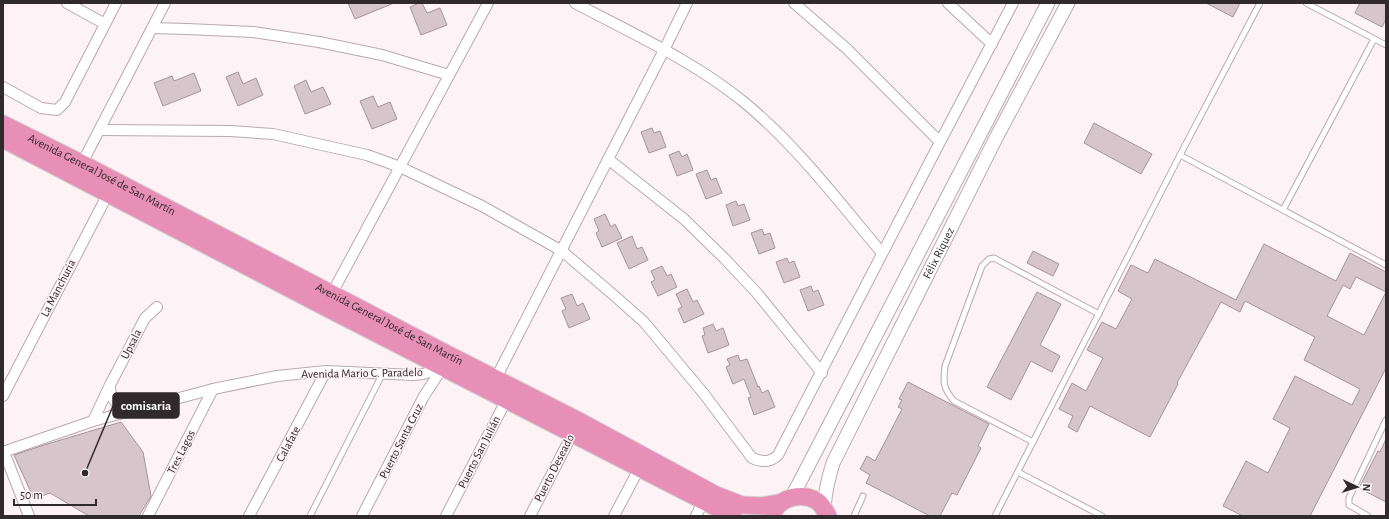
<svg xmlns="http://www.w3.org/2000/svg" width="1389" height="519" viewBox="0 0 1389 519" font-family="'Alegreya Sans',sans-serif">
<rect width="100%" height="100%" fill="#fdf2f6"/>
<!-- building -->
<g fill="#d7c5cc" stroke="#a5949a" fill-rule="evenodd">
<polygon points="348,3 394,3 355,19"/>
<polygon points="419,3 422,3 427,13 440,8 447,25 421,35 410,7"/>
<polygon points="1206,3 1240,3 1233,17"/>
<polygon points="1360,3 1386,3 1386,19 1382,27 1355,13"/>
<polygon points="238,72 243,84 256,78 263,95 238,106 226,77"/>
<polygon points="194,73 201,91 163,106 154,83 172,76 174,81"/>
<polygon points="306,80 311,92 323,87 331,104 305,114 294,86"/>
<polygon points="373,96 378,107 390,102 397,119 372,129 360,101"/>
<polygon points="1094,123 1152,154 1141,174 1084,143"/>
<polygon points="652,128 654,133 660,131 666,147 649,153 641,132"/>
<polygon points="679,151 682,157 687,154 693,170 677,176 669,155"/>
<polygon points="707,170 711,180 716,178 722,193 706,199 696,174"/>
<polygon points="736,201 738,206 744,204 750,220 733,226 726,205"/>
<polygon points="605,214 611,227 615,224 622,238 602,247 596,233 599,231 594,219"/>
<polygon points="762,229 764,235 770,233 775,248 759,254 751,233"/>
<polygon points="632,236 637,249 642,247 648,260 629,269 617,243"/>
<path d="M1264 244 1336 281 1350 253 1386 272V368L1310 516H1243L1223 506 1246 461 1268 473 1290 428 1273 419 1295 376 1352 405 1360 389 1304 360 1315 337 1245 301 1240 312 1221 302 1177 383 1178 384 1150 437 1090 406 1077 432 1068 427 1073 416 1059 409 1072 383 1086 391 1103 358 1087 350 1102 322 1116 329 1132 299 1118 291 1131 265 1148 273 1155 259 1236 300ZM1356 277 1386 292 1364 335 1327 316 1343 285 1350 289Z"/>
<polygon points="1033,251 1059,264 1053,276 1027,263"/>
<polygon points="787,258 789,263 794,261 800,277 784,283 776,262"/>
<polygon points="662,266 667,276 671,274 677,287 658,296 651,282 655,280 651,271"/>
<polygon points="811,286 813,292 818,290 824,305 808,311 800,290"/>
<polygon points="687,289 693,302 697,300 704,314 684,323 678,309 682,307 676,294"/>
<polygon points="1037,292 1061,304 1040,345 1060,356 1052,372 1031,361 1011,400 987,387"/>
<polygon points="572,294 577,306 583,303 590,319 569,328 562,311 566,309 561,298"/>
<polygon points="713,324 716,331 723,328 729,345 708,353 702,336 705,335 703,328"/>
<polygon points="738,355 740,361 747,359 758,387 759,386 762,393 768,390 775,407 754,415 748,398 751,397 744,379 733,384 726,367 730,365 727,359"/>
<polygon points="908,382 989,424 978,446 981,448 957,495 952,493 940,516 930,516 866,483 870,475 860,469 867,456 875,461 902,409 898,407 902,400 899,399"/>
<polygon points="121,422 143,452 151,496 139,516 89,516 50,493 34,499 14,455 44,445"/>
<polygon points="1386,439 1386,502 1359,488 1378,451 1380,452"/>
</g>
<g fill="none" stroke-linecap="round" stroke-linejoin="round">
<defs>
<g id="service">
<polyline points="1306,3 1386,45"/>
<polyline points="1180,155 1386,265"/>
<polyline points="1283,210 1374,39"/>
<path d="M1033 442 954 401C943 388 943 383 945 366L982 266 989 259 994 258 1099 314"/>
<polyline points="1018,472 1102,516"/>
<polyline points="310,516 383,373"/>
<polyline points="854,516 863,496"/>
<polyline points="995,516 1180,155 1260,3"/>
<polyline points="1368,516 1349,505 1349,498 1386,420"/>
</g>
<g id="minor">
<polyline points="67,3 105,24"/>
<path d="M575 3C633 34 694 61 745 103 797 146 839 202 882 253"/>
<polyline points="794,3 846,48 940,142"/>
<polyline points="948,3 992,44"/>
<polyline points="152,28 187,29 253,32 319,42 382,55 449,75"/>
<polyline points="3,87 41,108 57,110 65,102 116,3"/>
<path d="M100 130 230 131 273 134 367 155 400 167 482 206 562 251 617 298 644 322 704 394 752 458C762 462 770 463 778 455L940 142 1013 3"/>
<polyline points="608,159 684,219 724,258 756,292 822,373"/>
<polyline points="80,167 165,3"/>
<polyline points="330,297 488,3"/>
<polyline points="496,378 664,50 687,3"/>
<polyline points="3,396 110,190"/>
<path d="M128 412C116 403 110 400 110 385L145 318 157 307"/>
<polyline points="93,421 110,385"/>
<polyline points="3,452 93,421 213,389 277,376 326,371 414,375 423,374 445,368"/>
<polyline points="4,452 29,516"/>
<polyline points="148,516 213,389"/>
<polyline points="249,516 326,371"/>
<polyline points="362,516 424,396 443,367"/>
<polyline points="446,516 509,395"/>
<polyline points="530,516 575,429"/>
<polyline points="614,516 641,465"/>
<polyline points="696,516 703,502"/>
</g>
<g id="tertiary">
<polyline points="792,497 1048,3"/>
<path id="s1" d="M824 509C825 492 828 479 833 463L997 136 1068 3"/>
</g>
<g id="trunk">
<path id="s2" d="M3 124 81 163 449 355 579 421 716 495 742 505 761 506 780 503"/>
<polyline points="3,139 325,307 733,516"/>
<path d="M773 512C781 497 802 492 817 501 822 505 825 510 828 516"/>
</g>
</defs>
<!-- service casing -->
<use href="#service" stroke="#baa9af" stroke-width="7"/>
<!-- minor casing -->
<use href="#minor" stroke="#baa9af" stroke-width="12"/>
<!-- tertiary casing -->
<use href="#tertiary" stroke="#baa9af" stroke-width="15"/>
<!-- trunk casing -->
<use href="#trunk" stroke="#d1d0d1" stroke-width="19"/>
<!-- service -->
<use href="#service" stroke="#fff" stroke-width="5"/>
<!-- minor -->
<use href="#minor" stroke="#fff" stroke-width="10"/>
<!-- tertiary -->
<use href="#tertiary" stroke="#fff" stroke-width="13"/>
<!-- trunk -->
<use href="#trunk" stroke="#e88fb8" stroke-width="17"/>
</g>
<g text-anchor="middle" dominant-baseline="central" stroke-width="3" stroke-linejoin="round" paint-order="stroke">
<!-- street labels -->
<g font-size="12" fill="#302a2c" stroke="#fdf2f6">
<text stroke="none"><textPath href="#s2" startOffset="111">Avenida General José de San Martín</textPath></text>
<text stroke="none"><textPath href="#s1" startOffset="282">Félix Riquez</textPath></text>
<text transform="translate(58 288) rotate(-63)">La Manchuria</text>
<text stroke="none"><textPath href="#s2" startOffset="435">Avenida General José de San Martín</textPath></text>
<text transform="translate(131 344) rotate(-63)">Upsala</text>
<text transform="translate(362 373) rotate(-1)">Avenida Mario C. Paradelo</text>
<text transform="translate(401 441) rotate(-63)">Puerto Santa Cruz</text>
<text transform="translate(288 444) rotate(-62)">Calafate</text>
<text transform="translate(181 452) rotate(-63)">Tres Lagos</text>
<text transform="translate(479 452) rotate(-63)">Puerto San Julián</text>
<text transform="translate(554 468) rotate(-63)">Puerto Deseado</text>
</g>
</g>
<!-- callouts -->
<path fill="none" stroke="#302a2c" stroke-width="1.5" d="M85 473L113 406"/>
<circle fill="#302a2c" stroke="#fdf2f6" stroke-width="1.5" cx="85" cy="473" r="4"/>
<rect fill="#302a2c" stroke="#302a2c" stroke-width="1.5" x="113" y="393" width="66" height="25" rx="4"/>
<g font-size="13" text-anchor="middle" font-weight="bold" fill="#fff">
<text x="146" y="410">comisaria</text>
</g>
<!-- border -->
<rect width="1389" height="519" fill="none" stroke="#302a2c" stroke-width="8"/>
<!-- north arrow -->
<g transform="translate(1357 487) rotate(94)" stroke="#fdf2f6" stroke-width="3" paint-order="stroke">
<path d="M0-3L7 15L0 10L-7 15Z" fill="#302a2c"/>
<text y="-6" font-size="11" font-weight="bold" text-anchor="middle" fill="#302a2c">N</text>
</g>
<!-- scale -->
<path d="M14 499v6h82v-6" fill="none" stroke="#302a2c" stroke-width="2"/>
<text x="20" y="499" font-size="12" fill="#302a2c" stroke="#fdf2f6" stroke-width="3" paint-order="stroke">50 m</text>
</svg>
